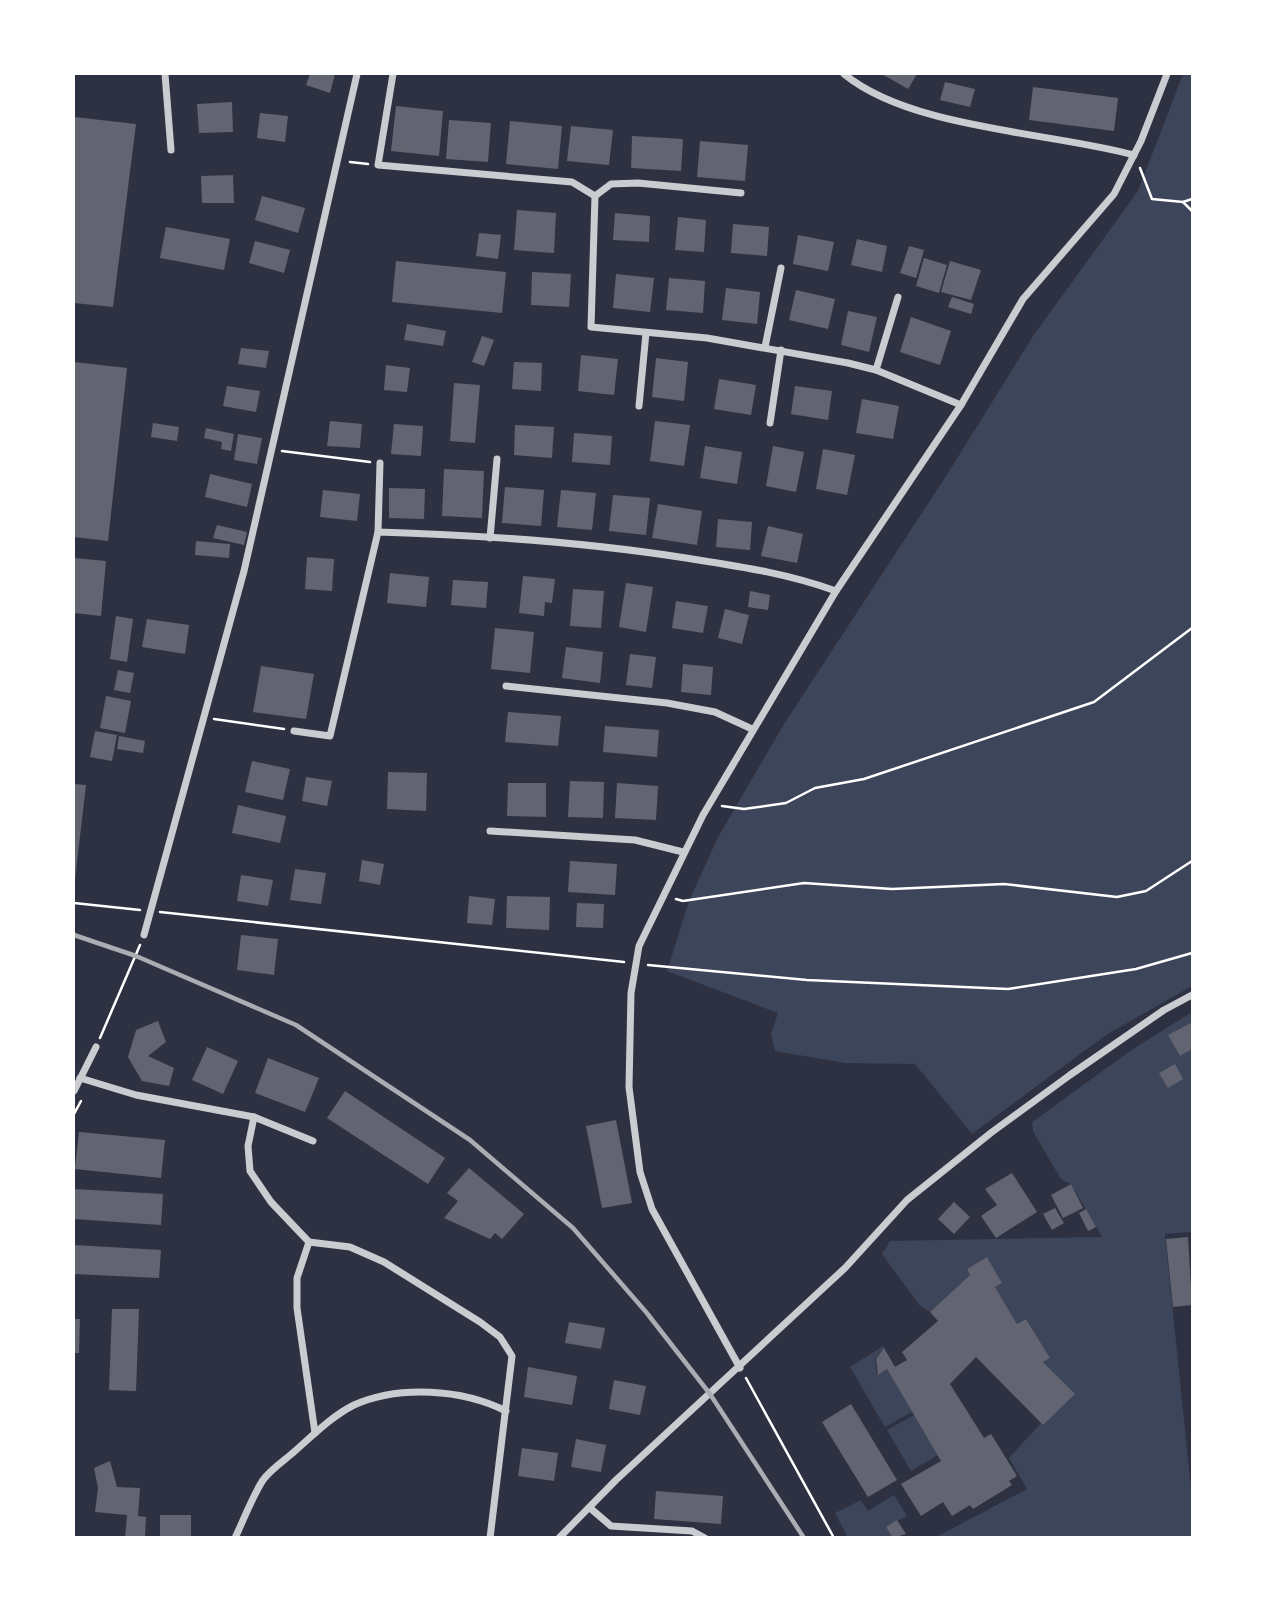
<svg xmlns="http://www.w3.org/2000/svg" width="1266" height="1611" viewBox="0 0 1266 1611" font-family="Inter,sans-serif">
<rect width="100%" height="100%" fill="#2d3142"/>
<!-- green -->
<g fill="#3c4559">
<polygon points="1183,74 1192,74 1192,986 1106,1035 972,1134 915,1064 845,1063 775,1051 771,1033 778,1013 667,971 689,901 718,837 784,724 948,473 1033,336 1138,191"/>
<polygon points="1192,1012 1192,1232 1165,1234 1192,1498 1192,1537 936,1537 1027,1489 1009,1458 1041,1423 1074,1394 1043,1362 1050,1358 1026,1319 1017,1324 995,1287 1002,1283 987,1257 967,1269 970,1275 930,1312 920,1306 882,1254 890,1241 1102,1237 1071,1184 1061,1179 1048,1157 1033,1131 1032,1122 1133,1049"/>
<polygon points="883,1346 884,1348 875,1359 877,1374 887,1369 912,1412 885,1427 850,1367"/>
<polygon points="914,1415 938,1455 911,1471 887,1430"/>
<polygon points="894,1495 907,1516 886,1527 893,1537 848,1538 835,1513 861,1500 868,1511"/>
</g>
<!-- building -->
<g fill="#626471">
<polygon points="310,74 335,74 330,93 306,85"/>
<polygon points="882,74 917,74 908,89"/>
<polygon points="945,82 975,89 970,107 940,100"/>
<polygon points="1033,87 1118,98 1114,131 1029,120"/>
<polygon points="232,102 233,132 199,133 197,104"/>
<polygon points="396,106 443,111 439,156 391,151"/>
<polygon points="260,113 288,116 285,142 257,138"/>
<polygon points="74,117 136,124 113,307 74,303"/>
<polygon points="449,120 491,123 488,162 446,159"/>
<polygon points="510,121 562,126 558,169 506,164"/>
<polygon points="571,126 613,130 609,165 567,161"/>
<polygon points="632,136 683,139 681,171 631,168"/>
<polygon points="700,141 748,145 745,181 697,177"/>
<polygon points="233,175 234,203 202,203 201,176"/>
<polygon points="262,196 305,208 298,233 255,220"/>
<polygon points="517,210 556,213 554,253 514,250"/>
<polygon points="615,213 650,216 649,242 613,240"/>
<polygon points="678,217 706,220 704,252 675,250"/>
<polygon points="733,224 769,227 767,256 731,253"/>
<polygon points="166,227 230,239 224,270 160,258"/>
<polygon points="479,233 501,235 498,259 476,256"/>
<polygon points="798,235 834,242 828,271 793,264"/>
<polygon points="857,239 887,246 882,272 851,265"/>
<polygon points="255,241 290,250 284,273 249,263"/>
<polygon points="909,246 924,250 916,278 900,273"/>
<polygon points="924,258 947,265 939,293 916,286"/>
<polygon points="396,261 506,272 502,313 392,302"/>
<polygon points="950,261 981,270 971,300 941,292"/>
<polygon points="532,272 571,274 569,307 531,305"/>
<polygon points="616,274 654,278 650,312 613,308"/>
<polygon points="669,278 705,281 703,313 666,310"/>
<polygon points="726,288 760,292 757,324 722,320"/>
<polygon points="796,290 835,299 828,329 789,320"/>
<polygon points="952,297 974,304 971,314 948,307"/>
<polygon points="848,311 877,317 869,352 841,345"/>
<polygon points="911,317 951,331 940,365 900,352"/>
<polygon points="407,324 446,331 443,346 404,340"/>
<polygon points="482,336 494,340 484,366 472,362"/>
<polygon points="241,348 269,351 266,368 238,364"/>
<polygon points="581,355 618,359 614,395 578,391"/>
<polygon points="656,358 688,362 684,401 652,397"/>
<polygon points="74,362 127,368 108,541 74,537"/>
<polygon points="514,362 542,363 541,391 512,389"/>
<polygon points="386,365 410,368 407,392 384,390"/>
<polygon points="719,379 756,385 751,415 714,409"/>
<polygon points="454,383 480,385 475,443 450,441"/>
<polygon points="227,386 260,391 256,412 223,406"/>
<polygon points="795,386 832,391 828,420 791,414"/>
<polygon points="862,399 899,406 893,439 856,433"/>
<polygon points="330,421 362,424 360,448 327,446"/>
<polygon points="655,421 690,425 684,466 650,461"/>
<polygon points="153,423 179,427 177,441 151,437"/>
<polygon points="394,424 423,426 421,456 391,454"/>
<polygon points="515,425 554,427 552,458 514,455"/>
<polygon points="206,428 234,434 231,451 221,449 222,442 204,438"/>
<polygon points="574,433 612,436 610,465 572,462"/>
<polygon points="238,434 262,438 257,464 234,460"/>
<polygon points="705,446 742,452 737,484 700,478"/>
<polygon points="773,446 804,452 796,492 766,486"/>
<polygon points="823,449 855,455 847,495 816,489"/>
<polygon points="444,469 484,471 482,518 442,516"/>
<polygon points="210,474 252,484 247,507 205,497"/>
<polygon points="505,487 544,490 541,526 502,523"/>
<polygon points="389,488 425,489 424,519 389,518"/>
<polygon points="323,490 360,494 357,521 320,517"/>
<polygon points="561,490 596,493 592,530 557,527"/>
<polygon points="613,495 650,498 646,535 609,531"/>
<polygon points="658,504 702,511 697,545 652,538"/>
<polygon points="718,519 752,522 750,550 716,547"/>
<polygon points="217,525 247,532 244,545 213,538"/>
<polygon points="768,526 803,534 797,563 761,556"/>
<polygon points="196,541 230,544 229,558 195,555"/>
<polygon points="307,557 334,559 332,591 305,589"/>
<polygon points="74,558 106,561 101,616 74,613"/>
<polygon points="390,573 429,577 426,607 387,603"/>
<polygon points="523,576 555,579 552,603 545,602 544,616 519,613"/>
<polygon points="453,580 488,582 486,608 451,605"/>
<polygon points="626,583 653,587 646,632 619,627"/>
<polygon points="573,589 604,591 601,628 570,626"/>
<polygon points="750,591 770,595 768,610 748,607"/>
<polygon points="676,601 708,606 703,633 672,628"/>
<polygon points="725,609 749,615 742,644 718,638"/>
<polygon points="116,616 133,619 127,662 110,659"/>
<polygon points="147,619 189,625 185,654 142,647"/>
<polygon points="495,628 534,632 530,673 491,669"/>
<polygon points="566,647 603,652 600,683 562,678"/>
<polygon points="630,654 656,657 652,688 626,685"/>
<polygon points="683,664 713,667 711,695 681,692"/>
<polygon points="261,666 314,674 306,719 253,712"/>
<polygon points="118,670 134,673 130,693 114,690"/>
<polygon points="106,696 131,701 125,733 100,728"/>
<polygon points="508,712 561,716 558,746 505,742"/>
<polygon points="605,726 659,730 657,757 603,752"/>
<polygon points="95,731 117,735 112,761 90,757"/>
<polygon points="119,736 145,741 143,753 117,749"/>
<polygon points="252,761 290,769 283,800 245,792"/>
<polygon points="388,772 427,773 426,811 387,809"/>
<polygon points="306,777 332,781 327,806 302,801"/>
<polygon points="570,781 604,782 603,818 568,817"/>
<polygon points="508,783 546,783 546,817 507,816"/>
<polygon points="617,783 658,786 656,820 615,818"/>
<polygon points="74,784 86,785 75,879 74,879"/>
<polygon points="238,805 286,816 280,843 232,833"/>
<polygon points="362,860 384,864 380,885 359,881"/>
<polygon points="570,861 617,864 615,895 568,892"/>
<polygon points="295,869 326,873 321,904 290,900"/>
<polygon points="241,875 273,880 268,906 237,901"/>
<polygon points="469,896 495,899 492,925 467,923"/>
<polygon points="507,896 550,897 549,930 506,928"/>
<polygon points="577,903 604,904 603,928 576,927"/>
<polygon points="241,935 278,939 274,975 237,970"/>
<polygon points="158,1021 166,1042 148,1056 174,1068 169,1086 142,1081 128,1057 136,1030"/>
<polygon points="1191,1023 1192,1049 1180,1056 1168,1035"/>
<polygon points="207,1047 238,1061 223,1094 192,1080"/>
<polygon points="268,1058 319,1078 305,1112 255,1093"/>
<polygon points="1175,1064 1183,1079 1168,1088 1159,1073"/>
<polygon points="345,1091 445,1158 428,1184 327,1118"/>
<polygon points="616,1120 632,1203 602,1208 586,1126"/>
<polygon points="79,1132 165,1140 161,1178 75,1169"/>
<polygon points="469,1168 524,1214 502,1239 495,1233 490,1239 444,1218 458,1201 447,1193"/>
<polygon points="1012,1173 1037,1212 996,1238 981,1216 997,1205 985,1189"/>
<polygon points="1071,1184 1083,1208 1063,1218 1051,1195"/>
<polygon points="74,1189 163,1194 161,1225 74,1219"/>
<polygon points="954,1202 970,1217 954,1234 938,1219"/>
<polygon points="1055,1208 1064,1223 1052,1230 1043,1214"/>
<polygon points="1086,1209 1096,1227 1088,1231 1079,1213"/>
<polygon points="1188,1237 1192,1305 1173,1307 1166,1239"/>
<polygon points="74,1245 161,1250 159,1278 74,1274"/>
<polygon points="987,1257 1002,1283 995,1287 1017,1324 1026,1319 1050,1358 1043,1362 1075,1394 1043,1425 976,1357 950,1384 984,1438 991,1434 1017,1476 1009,1481 1012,1485 973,1509 970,1505 952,1516 943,1502 921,1516 901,1484 941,1461 887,1369 878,1375 876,1359 884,1348 895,1367 907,1360 902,1352 938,1321 930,1312 970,1275 967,1269"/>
<polygon points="112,1309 139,1309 136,1391 109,1390"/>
<polygon points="74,1319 80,1319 79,1353 74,1353"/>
<polygon points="569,1322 605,1328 601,1349 565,1343"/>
<polygon points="528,1367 577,1376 572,1405 524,1397"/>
<polygon points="614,1380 646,1386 640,1415 609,1409"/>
<polygon points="851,1404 897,1480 868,1497 822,1422"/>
<polygon points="576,1439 606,1445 601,1472 571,1467"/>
<polygon points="522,1448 558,1453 554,1481 518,1476"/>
<polygon points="110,1461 117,1487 140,1488 138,1516 146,1517 145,1538 125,1538 127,1515 95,1512 98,1488 94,1468"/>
<polygon points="656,1491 723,1496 721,1524 654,1519"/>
<polygon points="160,1515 191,1515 191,1536 160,1538"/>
<polygon points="897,1520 906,1534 893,1538 886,1527"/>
</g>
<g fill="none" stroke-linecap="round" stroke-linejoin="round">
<!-- path -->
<g stroke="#fff" stroke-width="2.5">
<polyline points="350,162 368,164"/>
<polyline points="1140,168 1152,199 1183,202 1192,211"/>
<polyline points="1183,202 1192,199"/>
<polyline points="282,451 370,462"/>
<polyline points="214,719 284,729"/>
<polyline points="722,806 744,809 786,803 815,788 864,779 1094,702 1192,628"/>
<polyline points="676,899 683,901 804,883 892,889 1004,884 1117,897 1146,891 1192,861"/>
<polyline points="74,903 140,910"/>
<polyline points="160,912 624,962"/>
<polyline points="648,965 807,980 1008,989 1136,969 1192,953"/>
<polyline points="100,1038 140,945"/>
<polyline points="74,1114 81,1101"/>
<polyline points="746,1378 834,1538"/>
</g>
<!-- minor -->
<g stroke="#caccd0" stroke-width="7">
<polyline points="165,74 171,150"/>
<polyline points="393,74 378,165 572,182 595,196 591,327 707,338 848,363 876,370 961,405"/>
<path d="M844 74C911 129 1050 132 1134 155"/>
<polyline points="595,196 611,184 638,183 741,193"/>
<polyline points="765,347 781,268"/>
<polyline points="876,370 898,297"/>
<polyline points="639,406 646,333"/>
<polyline points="770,423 781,350"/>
<polyline points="378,532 380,463"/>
<polyline points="490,538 497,459"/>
<polyline points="506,686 667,703 715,712 752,729"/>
<path d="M294 731 330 736 378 532C481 535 584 542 686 558 737 566 787 573 836 591"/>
<polyline points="490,831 635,840 683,852"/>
<polyline points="144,935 244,571 357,74"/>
<polyline points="80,1078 136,1095 254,1117 313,1141"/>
<polyline points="74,1091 96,1047"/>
<polyline points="254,1117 248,1146 250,1171 271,1202 309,1242 350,1247 384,1262 480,1322 500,1337 512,1356 490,1538"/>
<polyline points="309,1242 297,1278 297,1308 315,1433"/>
<polyline points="740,1368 652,1209 640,1172 629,1087 631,993 639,946 703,815 836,591 961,405 1023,299 1114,194 1141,141 1167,74"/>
<polyline points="590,1508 611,1526 692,1531 705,1538"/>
<path d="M235 1538C244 1519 252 1497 263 1480 271 1469 285 1460 295 1451 313 1435 332 1416 354 1405 399 1385 462 1389 506 1411"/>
<polyline points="559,1538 616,1480 845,1268 907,1200 992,1132 1070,1075 1164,1010 1192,995"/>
</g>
<!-- rail -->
<polyline stroke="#abadb3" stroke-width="4.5" points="74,935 136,956 296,1025 470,1140 573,1228 646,1312 710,1394 804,1538"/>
</g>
<!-- border -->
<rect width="1266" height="1611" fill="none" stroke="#ffffff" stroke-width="150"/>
</svg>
